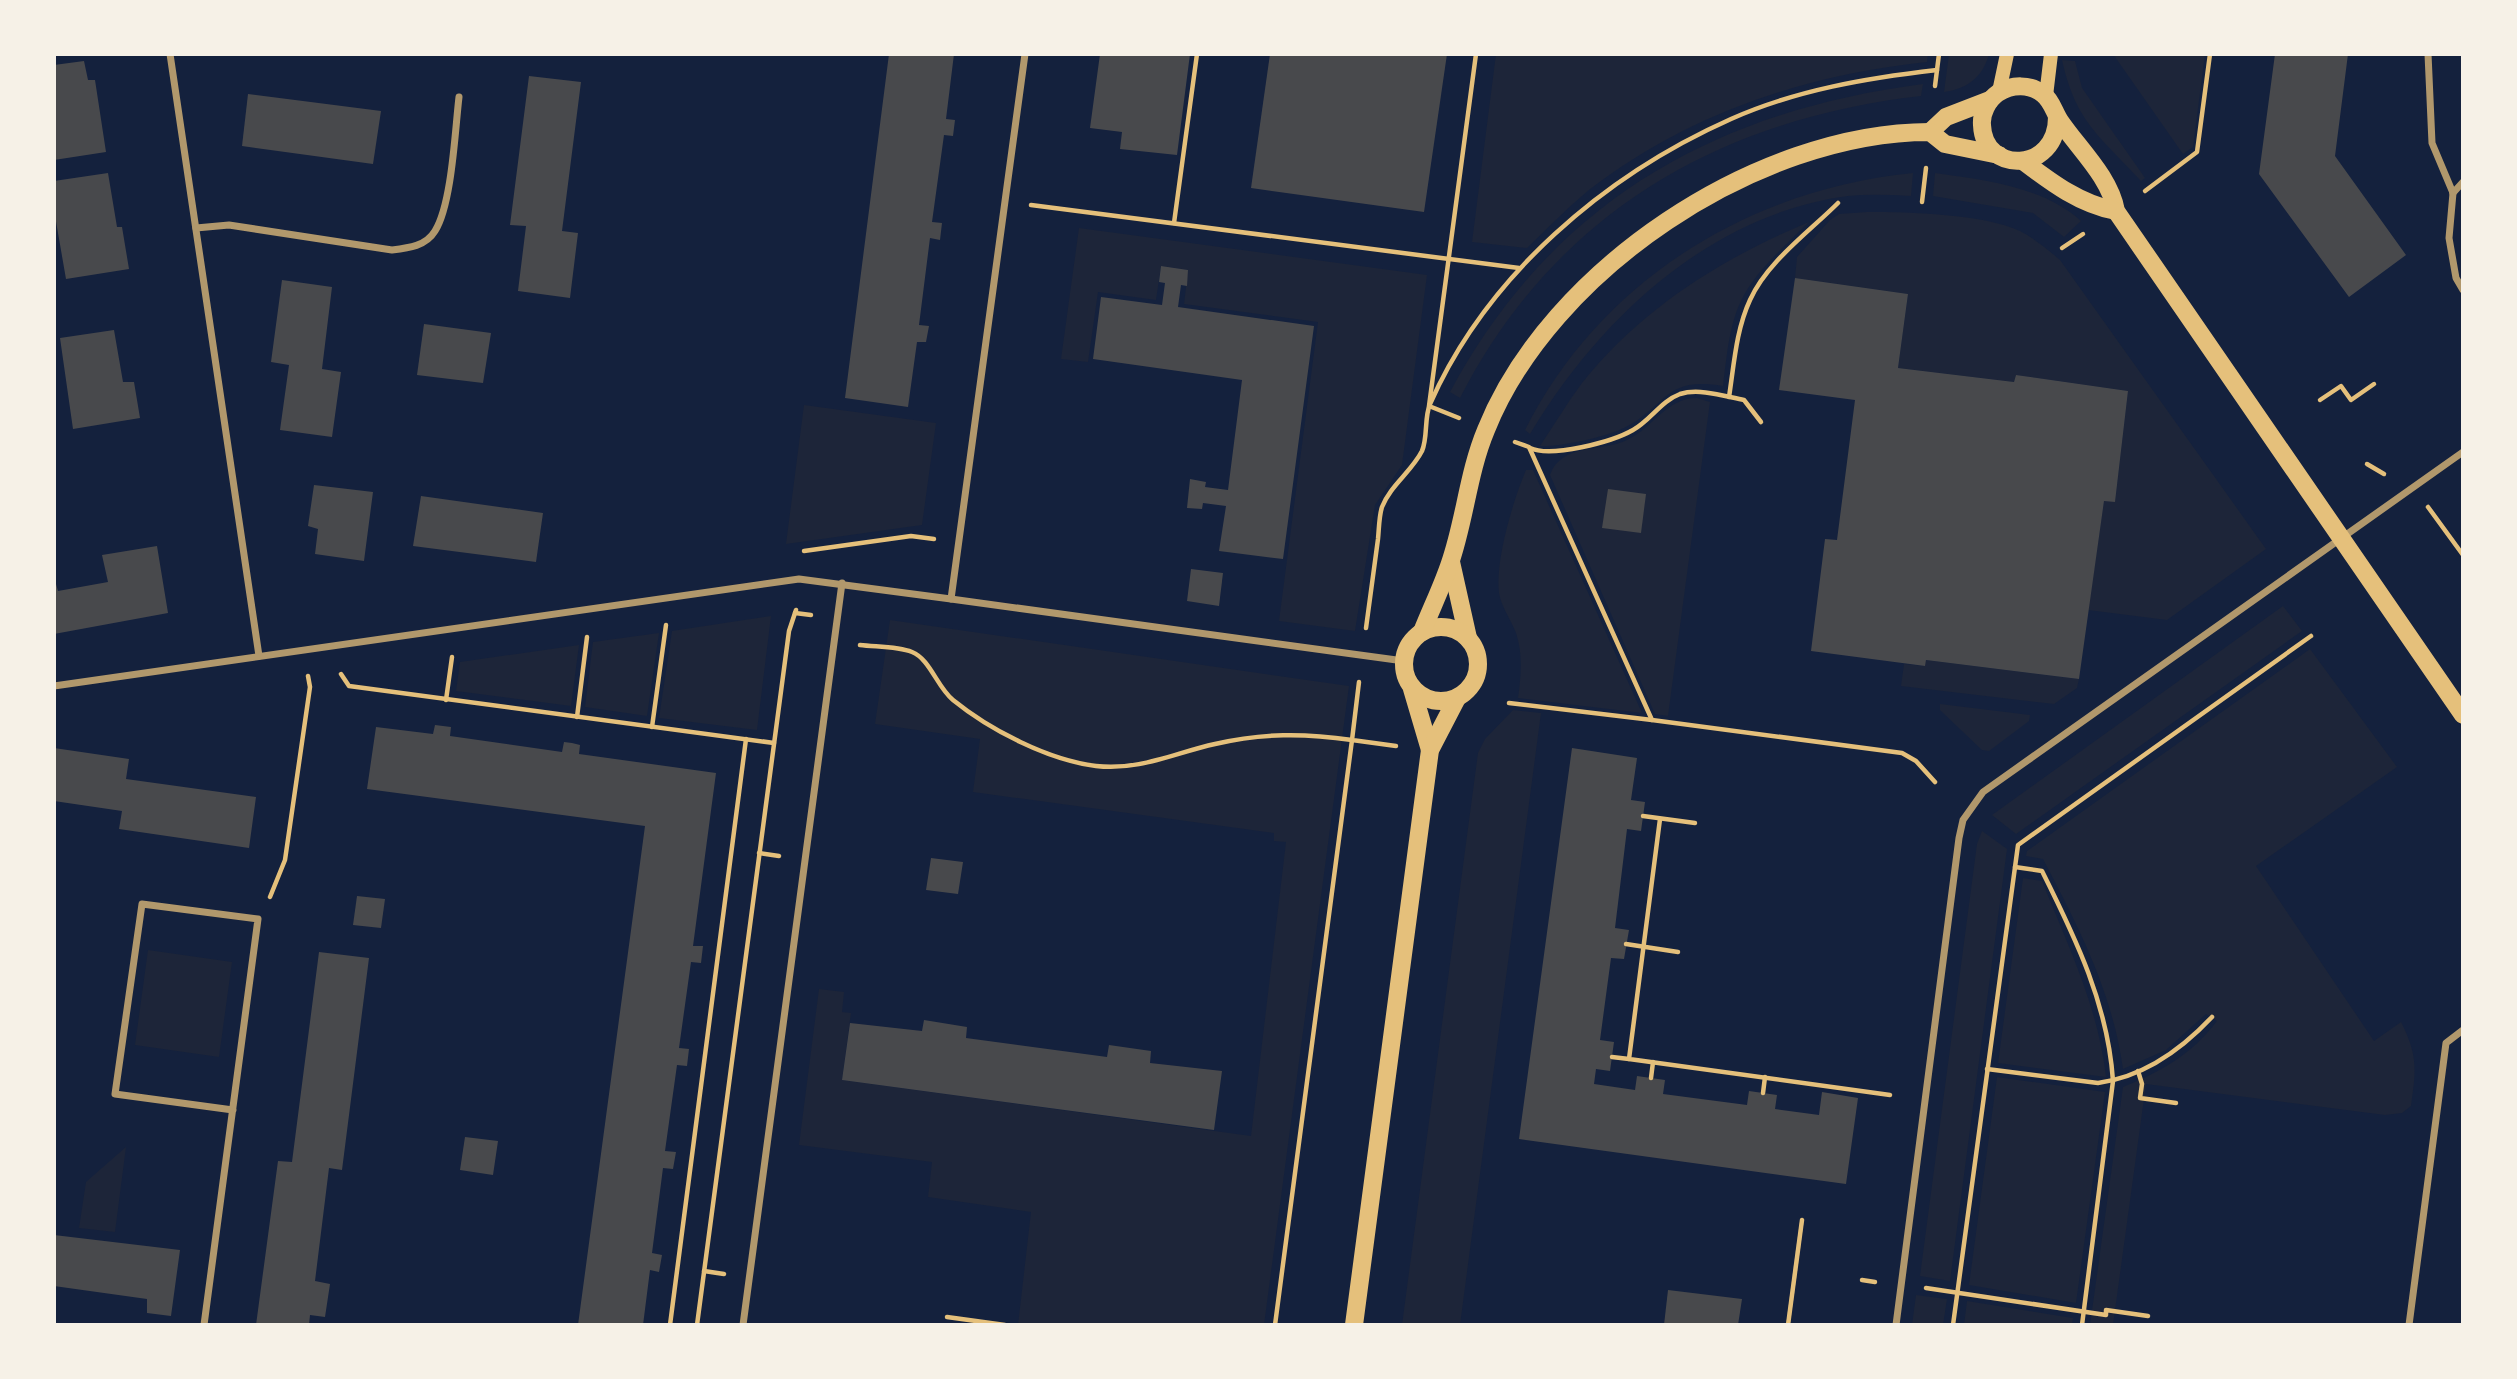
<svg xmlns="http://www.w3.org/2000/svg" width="2517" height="1379" viewBox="0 0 2517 1379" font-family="'Golos Text',sans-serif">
<rect width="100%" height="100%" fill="#14213d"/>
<!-- green -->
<g fill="#1d2539">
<path d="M1496 54H1928L1927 62C1804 75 1688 114 1589 190 1567 208 1547 229 1527 248L1472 242Z"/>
<path d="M1949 54H1989C1983 77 1967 89 1944 92Z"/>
<polygon points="2113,54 2205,54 2193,147 2183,154"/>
<path d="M2062 60 2075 61 2082 88 2145 178 2141 181C2100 136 2076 123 2062 60Z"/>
<path d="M1923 84 1921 96C1719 119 1554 214 1460 398L1450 392C1551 203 1714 111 1923 84Z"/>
<path d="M1913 173 1911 196C1890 195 1869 194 1848 196 1710 214 1598 320 1530 434L1525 430C1600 281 1749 189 1913 173Z"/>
<path d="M1935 173C1984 180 2042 186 2081 221L2064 237 2033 213 1933 196Z"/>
<path d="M1868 212C1910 212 1983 214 2020 231 2035 239 2047 249 2060 260L2266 549 2167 620 2088 610 2104 501H2115L2128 391 2016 375 2014 382 1898 368 1908 294 1795 278 1797 257 1830 220 1839 214Z"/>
<path d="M1809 222C1786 245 1760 267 1744 295 1729 322 1727 356 1723 386 1663 376 1668 406 1624 428 1605 437 1561 447 1540 446 1554 425 1567 403 1582 383 1641 309 1722 258 1809 222Z"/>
<polygon points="1079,228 1427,275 1402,465 1375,505 1355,631 1279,621 1318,322 1184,304 1188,270 1161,266 1156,300 1098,292 1088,362 1061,359"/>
<path d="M1697 398 1710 402 1668 716 1655 714 1550 475C1561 443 1603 452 1627 440 1653 428 1666 398 1697 398Z"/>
<polygon points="804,405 936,423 922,525 786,544"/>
<path d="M1526 470H1533L1642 713 1518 698C1521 676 1523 654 1516 633 1511 620 1501 606 1499 593 1495 560 1513 501 1526 470Z"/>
<polygon points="2283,606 2302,631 2016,834 1992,815"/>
<polygon points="771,616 757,730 659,718 672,631"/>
<polygon points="890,620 1349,686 1264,1325 1018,1325 1031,1212 928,1197 932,1162 799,1145 819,989 844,992 842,1012 851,1013 842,1080 1251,1136 1286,842 1274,841 1274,833 973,792 980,739 875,724"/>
<polygon points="659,633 647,716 585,707 593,642"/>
<polygon points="579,645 571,706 456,691 460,662"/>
<path d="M2310 649 2397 767 2256 866 2374 1041 2401 1022C2418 1055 2416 1070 2411 1106L2402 1113 2385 1115 2146 1084 2113 1325H2090L2123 1087C2162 1071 2191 1055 2217 1021L2206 1014 2166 1050 2123 1069C2112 991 2079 928 2043 859L2026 856 2027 851Z"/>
<polygon points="1926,660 2079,679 2077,688 2054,704 1901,686 1904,664 1924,666"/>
<polygon points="1940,704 2030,715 2029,721 1989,751 1982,750 1940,710"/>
<polygon points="1513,710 1541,713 1460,1325 1402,1325 1478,753 1485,739"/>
<polygon points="1982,831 2007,849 1950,1281 1920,1276 1977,844"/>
<path d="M2023 878 2042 881C2068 946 2098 1006 2106 1077L1998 1063Z"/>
<polygon points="148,950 232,962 219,1057 135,1045"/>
<polygon points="1997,1077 2105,1092 2076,1303 1969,1285"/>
<polygon points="126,1147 115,1232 79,1228 86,1182"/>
<polygon points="1916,1295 1947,1299 1943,1325 1912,1325"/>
<polygon points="1967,1301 2073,1318 2072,1325 1964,1325"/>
</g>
<!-- building -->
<g fill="#48494c">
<polygon points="889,54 954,54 946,119 955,120 953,136 944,135 932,222 942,223 940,240 930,238 919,325 929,326 926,342 917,342 908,407 845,398"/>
<polygon points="1100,54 1190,54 1177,155 1120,149 1122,132 1090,128"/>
<polygon points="1270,54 1447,54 1424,212 1251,188"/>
<polygon points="2275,54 2348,54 2335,156 2406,255 2349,297 2259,174"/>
<polygon points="84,61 88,80 95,80 106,152 54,160 54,65"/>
<polygon points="529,76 581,82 562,231 578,233 570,298 518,291 526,226 510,225"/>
<polygon points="248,94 381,111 373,164 242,146"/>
<polygon points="108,173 117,227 122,227 129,269 66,279 54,210 54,181"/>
<polygon points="1161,266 1188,270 1187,286 1181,285 1178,307 1314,326 1283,559 1219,551 1226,506 1203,503 1202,509 1187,508 1190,479 1206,482 1205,487 1228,490 1242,380 1093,359 1101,297 1162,305 1165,283 1159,282"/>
<polygon points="1795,278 1908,294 1898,368 2014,382 2016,375 2128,391 2115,502 2104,501 2079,679 1926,660 1925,666 1811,651 1825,539 1837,540 1855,400 1779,390"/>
<polygon points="282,280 332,287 322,369 341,372 332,437 280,430 289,365 271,362"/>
<polygon points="424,324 491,333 483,383 417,375"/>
<polygon points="114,330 123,382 134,382 140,418 73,429 60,338"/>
<polygon points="314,485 373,492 364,561 315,554 318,529 308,526"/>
<polygon points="1608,489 1646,494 1641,533 1602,528"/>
<polygon points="421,496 543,513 536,562 413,546"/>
<polygon points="157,546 168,613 54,634 54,577 58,591 108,582 102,555"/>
<polygon points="1191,569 1223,573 1219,606 1187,601"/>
<polygon points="435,725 451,727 450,736 562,752 564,742 572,743 580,745 579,754 716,773 693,946 703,946 701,963 691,962 679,1048 689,1049 687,1066 677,1065 665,1151 676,1152 673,1169 663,1168 652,1253 662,1255 659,1272 650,1270 643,1325 578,1325 645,826 367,789 376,727 433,734"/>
<polygon points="54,748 129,759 126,779 256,797 249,848 119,829 122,811 54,801"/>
<polygon points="1572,748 1637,758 1631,800 1645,802 1641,831 1627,829 1615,928 1629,930 1624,959 1611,958 1600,1040 1614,1042 1610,1071 1596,1069 1594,1084 1635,1090 1637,1076 1665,1080 1663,1094 1747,1105 1749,1091 1777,1095 1775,1109 1819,1115 1822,1092 1858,1098 1846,1184 1519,1139"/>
<polygon points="931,858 963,862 958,894 926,890"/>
<polygon points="357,896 385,899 381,928 353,925"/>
<polygon points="319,952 369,958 342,1170 329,1168 315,1281 330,1284 325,1317 310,1315 309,1325 256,1325 278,1161 292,1162"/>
<polygon points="924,1020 967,1027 966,1038 1107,1057 1109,1045 1151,1051 1150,1063 1222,1071 1214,1130 842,1080 850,1023 922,1031"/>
<polygon points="465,1137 498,1141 493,1175 460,1170"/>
<polygon points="54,1235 180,1250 171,1316 147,1313 147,1299 54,1286"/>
<polygon points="1668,1290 1742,1299 1738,1325 1664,1325"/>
</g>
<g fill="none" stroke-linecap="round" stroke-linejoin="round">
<!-- path -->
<g stroke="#e5c07b" stroke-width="4.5">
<polyline points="1935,86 1939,54"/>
<polyline points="2145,191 2197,152 2210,54"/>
<polyline points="1922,202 1926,168"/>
<polyline points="1031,205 1519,268"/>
<polyline points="1174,223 1197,54"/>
<polyline points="2062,248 2083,234"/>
<path d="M1729 397C1734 365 1736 330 1750 300 1767 262 1809 232 1838 203"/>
<polyline points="2320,400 2341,386 2351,400 2374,384"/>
<polyline points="1459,418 1429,406 1476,54"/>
<polyline points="1515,442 1529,447 1652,720 1902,753 1916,761 1935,782"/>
<path d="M1530 448C1551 458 1612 442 1633 430 1650 421 1661 401 1680 394 1699 388 1724 396 1744 400L1761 422"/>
<polyline points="2367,464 2384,474"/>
<polyline points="2428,507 2463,555"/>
<polyline points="804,551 911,536 934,539"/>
<polyline points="795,613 811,615"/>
<path d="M1366 628C1370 598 1374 568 1378 539 1379 529 1379 516 1382 507 1390 486 1412 471 1422 451 1428 437 1424 418 1430 404 1487 275 1605 175 1731 119 1796 90 1867 78 1937 70"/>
<path d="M860 645C876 647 897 646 912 652 930 659 937 687 953 700 990 730 1048 760 1096 766 1139 771 1174 753 1215 744 1262 733 1304 733 1352 740L1275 1325"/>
<polyline points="341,674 349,686 774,743"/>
<polyline points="1359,682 1352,740 1396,746"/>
<polyline points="446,700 452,657"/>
<polyline points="1509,703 1652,720"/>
<polyline points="577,717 587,637"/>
<polyline points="652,727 666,625"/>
<polyline points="1643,816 1695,823"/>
<polyline points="1660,819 1629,1059 1890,1095"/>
<polyline points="759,853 779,856"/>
<path d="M2015 867 2042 871C2076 939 2108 1005 2113 1081L2082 1325"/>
<polyline points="270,897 285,860 310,687 308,676"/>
<polyline points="1626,944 1678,952"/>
<polyline points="1612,1057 1629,1059"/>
<path d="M1987 1069 2098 1083C2143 1077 2181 1050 2212 1017"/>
<polyline points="2138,1071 2142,1084 2140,1098 2176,1103"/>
<polyline points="1651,1078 1653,1062"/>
<polyline points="1763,1093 1765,1077"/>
<polyline points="704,1271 724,1274"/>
<polyline points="1862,1280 1875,1282"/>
<polyline points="1926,1288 2106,1315 2106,1310 2148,1316"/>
<polyline points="947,1317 1005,1325"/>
<polyline points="670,1325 746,739"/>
<polyline points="697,1325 789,631 796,610"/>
<polyline points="1788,1325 1802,1220"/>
<polyline points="1953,1325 2018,845 2311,636"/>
</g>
<!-- minor -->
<g stroke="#b1986c" stroke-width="7">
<polyline points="170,54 259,656"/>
<polyline points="1025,54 951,599 1404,661"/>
<polyline points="2428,54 2432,143 2453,193 2449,238 2456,278 2463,290"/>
<polyline points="2453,193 2463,182"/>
<path d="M196 228 229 225 392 250C409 248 426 246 435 231 452 204 455 130 459 97"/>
<polyline points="54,686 799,579 951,599"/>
<polyline points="204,1325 258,919 142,904 115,1094 233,1110"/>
<polyline points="743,1325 842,583"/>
<polyline points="1896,1325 1959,838 1963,820 1983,792 2463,452"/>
<polyline points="2409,1325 2446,1043 2463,1030"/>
</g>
<!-- secondary -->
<g stroke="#e5c07b" stroke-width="14">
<polyline points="1999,92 2007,54"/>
<polyline points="2046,96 2051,54"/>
</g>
<!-- primary -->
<g stroke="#e5c07b" stroke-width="18">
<path d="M2057 117C2057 173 1984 175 1982 125 1981 113 1988 100 1998 93 2012 84 2030 84 2043 94 2052 101 2054 112 2060 121 2079 149 2110 177 2116 211L2463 715"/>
<polyline points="1930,132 1946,117 1990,100"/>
<path d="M2023 161C2052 183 2080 204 2116 211"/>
<polyline points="1451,562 1468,638"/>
<circle cx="1441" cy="664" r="37"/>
<path d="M1422 632C1431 609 1442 587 1450 563 1465 520 1468 473 1486 430 1550 270 1757 132 1930 132L1945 144 1999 155"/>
<polyline points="1412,689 1430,750"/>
<polyline points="1354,1325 1430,750 1457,698"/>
</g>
</g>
<!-- border -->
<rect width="2517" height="1379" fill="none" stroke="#f6f1e7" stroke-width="112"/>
</svg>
